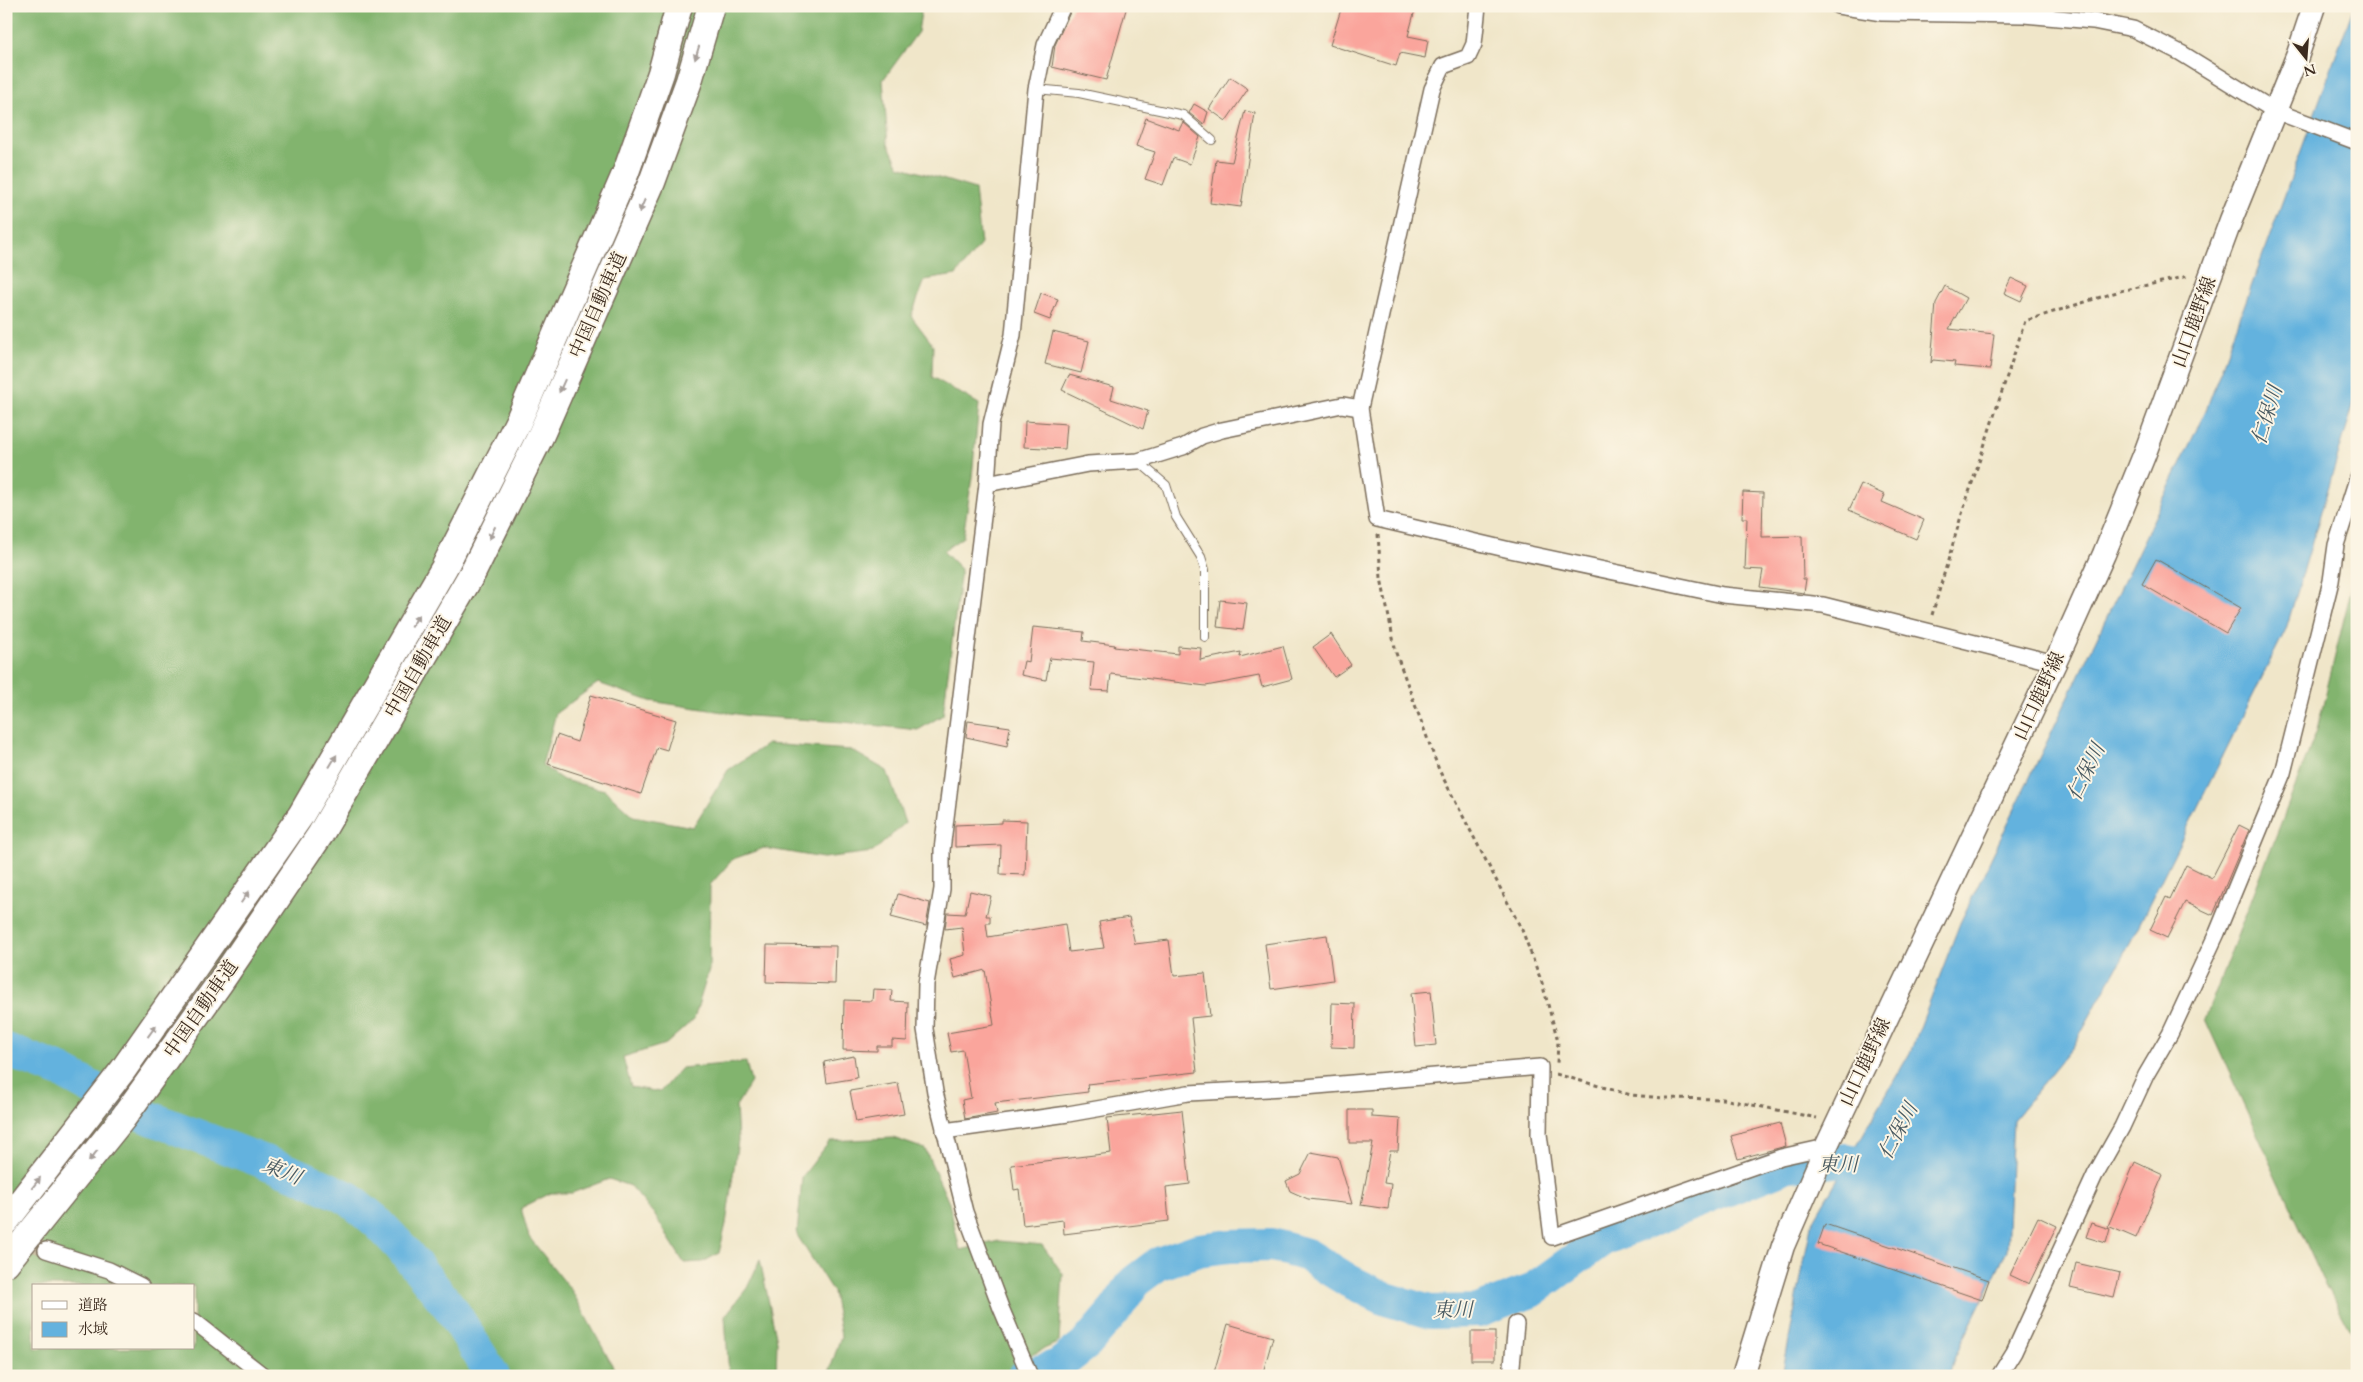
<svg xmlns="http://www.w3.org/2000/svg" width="2363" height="1382" viewBox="0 0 2363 1382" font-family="Cardo,'Noto Serif JP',serif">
<rect width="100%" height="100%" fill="#fcf5e5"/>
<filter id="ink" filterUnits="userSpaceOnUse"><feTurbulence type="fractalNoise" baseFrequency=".02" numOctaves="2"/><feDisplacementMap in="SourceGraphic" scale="10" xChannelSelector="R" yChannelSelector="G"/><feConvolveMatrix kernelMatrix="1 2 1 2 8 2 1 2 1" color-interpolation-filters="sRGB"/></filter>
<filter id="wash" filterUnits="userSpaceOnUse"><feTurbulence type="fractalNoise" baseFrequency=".0096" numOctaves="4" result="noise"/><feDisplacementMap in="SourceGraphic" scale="20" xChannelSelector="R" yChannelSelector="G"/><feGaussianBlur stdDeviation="1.12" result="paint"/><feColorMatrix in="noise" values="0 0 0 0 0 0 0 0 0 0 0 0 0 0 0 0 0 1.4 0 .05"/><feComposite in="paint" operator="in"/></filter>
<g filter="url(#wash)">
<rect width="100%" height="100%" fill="#f0e6c9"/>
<!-- forest -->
<g fill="#82b46e" stroke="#5e6f46" fill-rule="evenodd">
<path d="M6 6H922L918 32 883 80 888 144 899 166 975 189 981 244 956 275 925 280 911 316 933 345 932 377 979 404 972 477 963 537 943 551 961 569 943 715 918 730 844 722 750 716 650 701 598 683 556 713 542 765 563 780 605 790 633 816 693 827 728 770 767 744 851 750 887 771 905 823 873 852 823 858 764 848 733 859 710 885 709 970 694 1019 666 1044 623 1057 631 1087 660 1092 681 1068 746 1062 751 1082 736 1106 738 1140 726 1224 719 1253 703 1262 684 1263 654 1214 630 1186 609 1179 572 1193H551L521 1208 529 1237 572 1291 618 1376H6ZM34 1286H194V1348H34Z"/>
<polygon points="2357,565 2357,1342 2322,1277 2205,1019 2317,730"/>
<polygon points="893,1138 925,1149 949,1203 960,1250 999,1241 1042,1245 1063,1274 1059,1342 1016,1362 1019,1376 828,1376 841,1336 833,1292 797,1235 802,1177 830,1141"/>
<polygon points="760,1260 777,1341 776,1376 729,1376 725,1316 747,1288"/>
</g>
<!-- water -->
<polygon fill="#64b2de" stroke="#506e7e" points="2354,6 2357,6 2357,393 2343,439 2286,629 2131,941 2073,1047 2013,1120 2007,1250 1955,1356 1949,1376 1782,1376 1811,1225 1911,1051 1960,923 2206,410"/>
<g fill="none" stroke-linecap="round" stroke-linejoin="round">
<!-- river -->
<g stroke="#64b2de" stroke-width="34">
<polyline points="6,1050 61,1071 140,1114 301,1176 348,1198 376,1221 400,1246 452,1310 493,1376"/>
<polyline points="1025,1376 1058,1366 1087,1343 1116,1309 1134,1282 1158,1264 1198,1250 1230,1246 1272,1245 1307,1255 1349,1281 1386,1299 1430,1312 1478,1311 1531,1291 1603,1239 1788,1165 1846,1160 1879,1166"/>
</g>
</g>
<g id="blocks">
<!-- building -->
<g fill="#faa59c">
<polygon points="1073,6 1127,6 1106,80 1052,67 1055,45"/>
<polygon points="1342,6 1416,6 1408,36 1428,40 1425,58 1400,53 1396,66 1330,45"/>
<polygon points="1230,77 1248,89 1226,121 1209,109"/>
<polygon points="1194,104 1208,112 1204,125 1189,113"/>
<polygon points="1245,111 1255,113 1241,207 1210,203 1216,160 1232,162"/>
<polygon points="1146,118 1179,130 1183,122 1200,137 1190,164 1173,158 1163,185 1145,179 1155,152 1136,146"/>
<polygon points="2011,278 2028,286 2021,301 2004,293"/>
<polygon points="1945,286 1966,298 1949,329 1994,334 1990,369 1954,366 1955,362 1933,360 1931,363 1936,303"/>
<polygon points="1041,293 1058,299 1050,320 1034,314"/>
<polygon points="1053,332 1089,341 1081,373 1045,364"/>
<polygon points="1069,375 1114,387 1111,399 1148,411 1143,429 1062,390"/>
<polygon points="1025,421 1067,424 1065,449 1024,447"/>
<polygon points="1861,484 1885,495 1882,502 1924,520 1916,539 1849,510"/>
<polygon points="1743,492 1763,493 1762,537 1802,536 1803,579 1806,579 1804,593 1760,587 1763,570 1745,569 1747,518 1742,518"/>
<polygon points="2156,559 2241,608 2226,633 2142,584"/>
<polygon points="1220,600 1247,603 1243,630 1217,627"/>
<polygon points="1033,627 1084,632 1083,641 1115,645 1114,647 1178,654 1178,646 1201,648 1200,660 1241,652 1240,657 1283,646 1292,679 1262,687 1259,676 1206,686 1111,674 1109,691 1091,690 1094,662 1050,658 1046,680 1021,675 1024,661 1029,662"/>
<polygon points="1331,634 1351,665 1334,677 1313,647"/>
<polygon points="591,695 676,720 667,750 657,747 641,794 548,764 557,735 577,742"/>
<polygon points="968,721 1010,727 1007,746 966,737"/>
<polygon points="1002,820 1027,821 1025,875 1000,874 1001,845 955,847 955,825 1002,823"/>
<polygon points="2239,825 2249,830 2213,915 2185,902 2167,938 2150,930 2166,897 2170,899 2186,865 2212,878"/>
<polygon points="970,891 991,896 986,916 990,916 990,923 986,923 988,937 1065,924 1069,952 1104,948 1099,922 1129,917 1135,944 1169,940 1174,976 1205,973 1210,1016 1191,1018 1197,1072 1087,1084 1088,1092 995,1103 997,1113 965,1119 962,1100 971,1098 963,1050 951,1052 947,1033 994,1025 985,970 955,978 950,959 965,955 962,927 945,929 947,913 965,914"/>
<polygon points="898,894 930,903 926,926 891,917"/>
<polygon points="1327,935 1333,980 1271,989 1265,944"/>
<polygon points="767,945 836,946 835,984 766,982"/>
<polygon points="873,989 892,990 891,1001 908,1002 907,1041 892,1040 892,1046 877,1046 877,1051 843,1050 844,1000 872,1001"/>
<polygon points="1431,991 1436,1045 1416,1047 1411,993"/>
<polygon points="1332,1003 1355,1004 1354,1048 1331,1047"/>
<polygon points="854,1056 857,1078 827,1083 824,1062"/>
<polygon points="898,1083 904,1114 856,1122 850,1091"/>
<polygon points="1182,1110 1190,1184 1166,1187 1169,1221 1064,1234 1063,1220 1023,1225 1019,1189 1014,1190 1011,1165 1111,1153 1107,1118"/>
<polygon points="1349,1110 1372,1110 1372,1117 1400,1119 1398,1151 1390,1151 1384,1183 1391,1184 1388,1209 1361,1205 1373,1143 1349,1143"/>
<polygon points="1780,1123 1786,1146 1738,1159 1731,1136"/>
<polygon points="1311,1152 1338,1157 1352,1204 1308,1199 1290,1191 1286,1181 1300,1174"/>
<polygon points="2135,1162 2163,1175 2136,1238 2108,1226"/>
<polygon points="2038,1217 2057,1226 2029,1284 2010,1275"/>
<polygon points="2091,1223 2110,1229 2106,1243 2086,1237"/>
<polygon points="1825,1224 1989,1280 1982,1300 1818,1244"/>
<polygon points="2076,1263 2120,1273 2114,1298 2070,1288"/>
<polygon points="1228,1324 1273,1337 1262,1376 1213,1376"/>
<rect x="1471" y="1332" width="24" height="28"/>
</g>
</g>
</g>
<g filter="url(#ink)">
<use href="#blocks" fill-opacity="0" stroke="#7a6c5a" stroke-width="1"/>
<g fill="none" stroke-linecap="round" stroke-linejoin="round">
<!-- street-tunnel -->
<polyline stroke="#ccc0a7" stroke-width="15" stroke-dasharray="15 8" stroke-linecap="butt" points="6,1231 46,1250"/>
<defs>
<g id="lane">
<polyline points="1036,89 1079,93 1183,115 1212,140"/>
<polyline points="1138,461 1166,485 1176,517 1201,557 1205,570 1205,637"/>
</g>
<g id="street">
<polyline points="1478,6 1474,44 1468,57 1443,66 1432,89 1360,408 1377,519 1510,550 1723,595 1823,605 2055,663"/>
<polyline points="1838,6 1882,13 2024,15 2093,21 2133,29 2181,53 2275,111 2357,142"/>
<polyline points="987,484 1088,464 1138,461 1183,447 1202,436 1222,430 1342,405 1360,408"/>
<polyline points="944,1131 1068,1114 1188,1093 1305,1087 1540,1067 1539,1134 1552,1237 1781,1157 1826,1147"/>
<polyline points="46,1250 109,1270 141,1286"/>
<polyline points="194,1321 264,1376"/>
<polyline points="1030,1376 1001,1308 965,1212 935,1092 925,1029 926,984 942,889 942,850 987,484 991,424 1013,335 1036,89 1045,45 1063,6"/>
<polyline points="1511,1376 1516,1324"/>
<polyline points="1999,1376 2014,1352 2095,1175 2122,1127 2146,1075 2170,1034 2217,933 2283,773 2331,581 2336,545 2357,479"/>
</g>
<polyline id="primary" points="1743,1376 1783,1246 1826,1147 2055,663 2104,554 2145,453 2231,220 2298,54 2314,6"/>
<g id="highway">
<polyline points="6,1221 123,1070 301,815 444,568 518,422 626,172 661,73 679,6"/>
<polyline points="6,1263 123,1118 219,984 320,835 473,572 540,437 652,182 689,81 711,6"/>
</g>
</defs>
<!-- lane casing -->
<use href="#lane" stroke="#7a6c5a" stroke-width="10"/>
<!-- street casing -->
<use href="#street" stroke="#7a6c5a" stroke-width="18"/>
<!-- primary casing -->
<use href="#primary" stroke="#7a6c5a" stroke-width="25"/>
<!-- highway casing -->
<use href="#highway" stroke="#7a6c5a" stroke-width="29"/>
<!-- path -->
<g stroke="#7a6c5a" stroke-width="3" stroke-dasharray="4 4" stroke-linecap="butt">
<polyline points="1378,534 1381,578 1396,653 1439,770 1522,930 1542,983 1558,1041 1557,1063"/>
<polyline points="1932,615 1959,523 2025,321 2120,291 2189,276"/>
<polyline points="1556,1074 1631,1095 1663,1098 1723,1099 1817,1118"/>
</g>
<!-- lane -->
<use href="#lane" stroke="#fff" stroke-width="8"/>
<!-- street -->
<use href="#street" stroke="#fff" stroke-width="15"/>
<!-- primary -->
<use href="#primary" stroke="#fff" stroke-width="22"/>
<!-- highway -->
<use href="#highway" stroke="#fff" stroke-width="26"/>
</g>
<!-- one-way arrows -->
<defs><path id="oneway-solid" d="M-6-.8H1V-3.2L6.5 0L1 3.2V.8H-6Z" transform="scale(1.25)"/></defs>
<g fill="#a79f9a">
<use href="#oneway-solid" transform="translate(697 53) rotate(107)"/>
<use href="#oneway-solid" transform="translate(642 206) rotate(113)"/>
<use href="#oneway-solid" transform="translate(562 386) rotate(114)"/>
<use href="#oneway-solid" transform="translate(492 533) rotate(116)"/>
<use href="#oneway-solid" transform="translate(415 621) rotate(-61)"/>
<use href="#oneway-solid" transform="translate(333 761) rotate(-59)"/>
<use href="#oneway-solid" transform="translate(245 897) rotate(-56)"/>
<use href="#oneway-solid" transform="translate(152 1031) rotate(-54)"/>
<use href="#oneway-solid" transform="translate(93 1156) rotate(129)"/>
<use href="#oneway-solid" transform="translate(36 1183) rotate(-52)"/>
</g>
</g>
<g text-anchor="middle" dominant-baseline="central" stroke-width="4" stroke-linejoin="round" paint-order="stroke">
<!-- street labels -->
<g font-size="19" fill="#3b2a1e" stroke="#fcf5e5">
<text transform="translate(598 305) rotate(-66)">中国自動車道</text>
<text transform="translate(2194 322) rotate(-70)">山口鹿野線</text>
<text transform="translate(418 667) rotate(-60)">中国自動車道</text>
<text transform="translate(2039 696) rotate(-65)">山口鹿野線</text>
<text transform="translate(201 1009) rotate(-55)">中国自動車道</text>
<text transform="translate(1865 1062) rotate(-65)">山口鹿野線</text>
</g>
<!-- water labels -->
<g font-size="20" font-style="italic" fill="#495a61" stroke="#fcf5e5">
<text transform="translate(2267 415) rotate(-73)">仁保川</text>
<text transform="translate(2086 772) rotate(-64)">仁保川</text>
<text transform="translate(1898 1131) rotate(-62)">仁保川</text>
<text x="1838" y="1164">東川</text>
<text transform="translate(282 1171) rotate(22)">東川</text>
<text transform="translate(1453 1310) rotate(-1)">東川</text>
</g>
</g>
<!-- margin -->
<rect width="2363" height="1382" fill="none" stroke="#fcf5e5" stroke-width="25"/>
<!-- legend -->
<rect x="32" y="1284" width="162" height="65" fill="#fcf5e5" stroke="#afa495"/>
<rect x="42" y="1301" width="25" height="8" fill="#ffffff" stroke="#afa495"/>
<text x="78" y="1310" font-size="15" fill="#3b2a1e">道路</text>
<rect x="42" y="1322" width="25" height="15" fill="#64b2de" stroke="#afa495"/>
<text x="78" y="1334" font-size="15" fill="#3b2a1e">水域</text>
<!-- north arrow -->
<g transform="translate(2306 58) rotate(163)" stroke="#fcf5e5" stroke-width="4" paint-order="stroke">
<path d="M0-4L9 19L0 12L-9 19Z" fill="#3b2a1e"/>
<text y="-8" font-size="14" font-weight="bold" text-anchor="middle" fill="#3b2a1e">N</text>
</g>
</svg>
